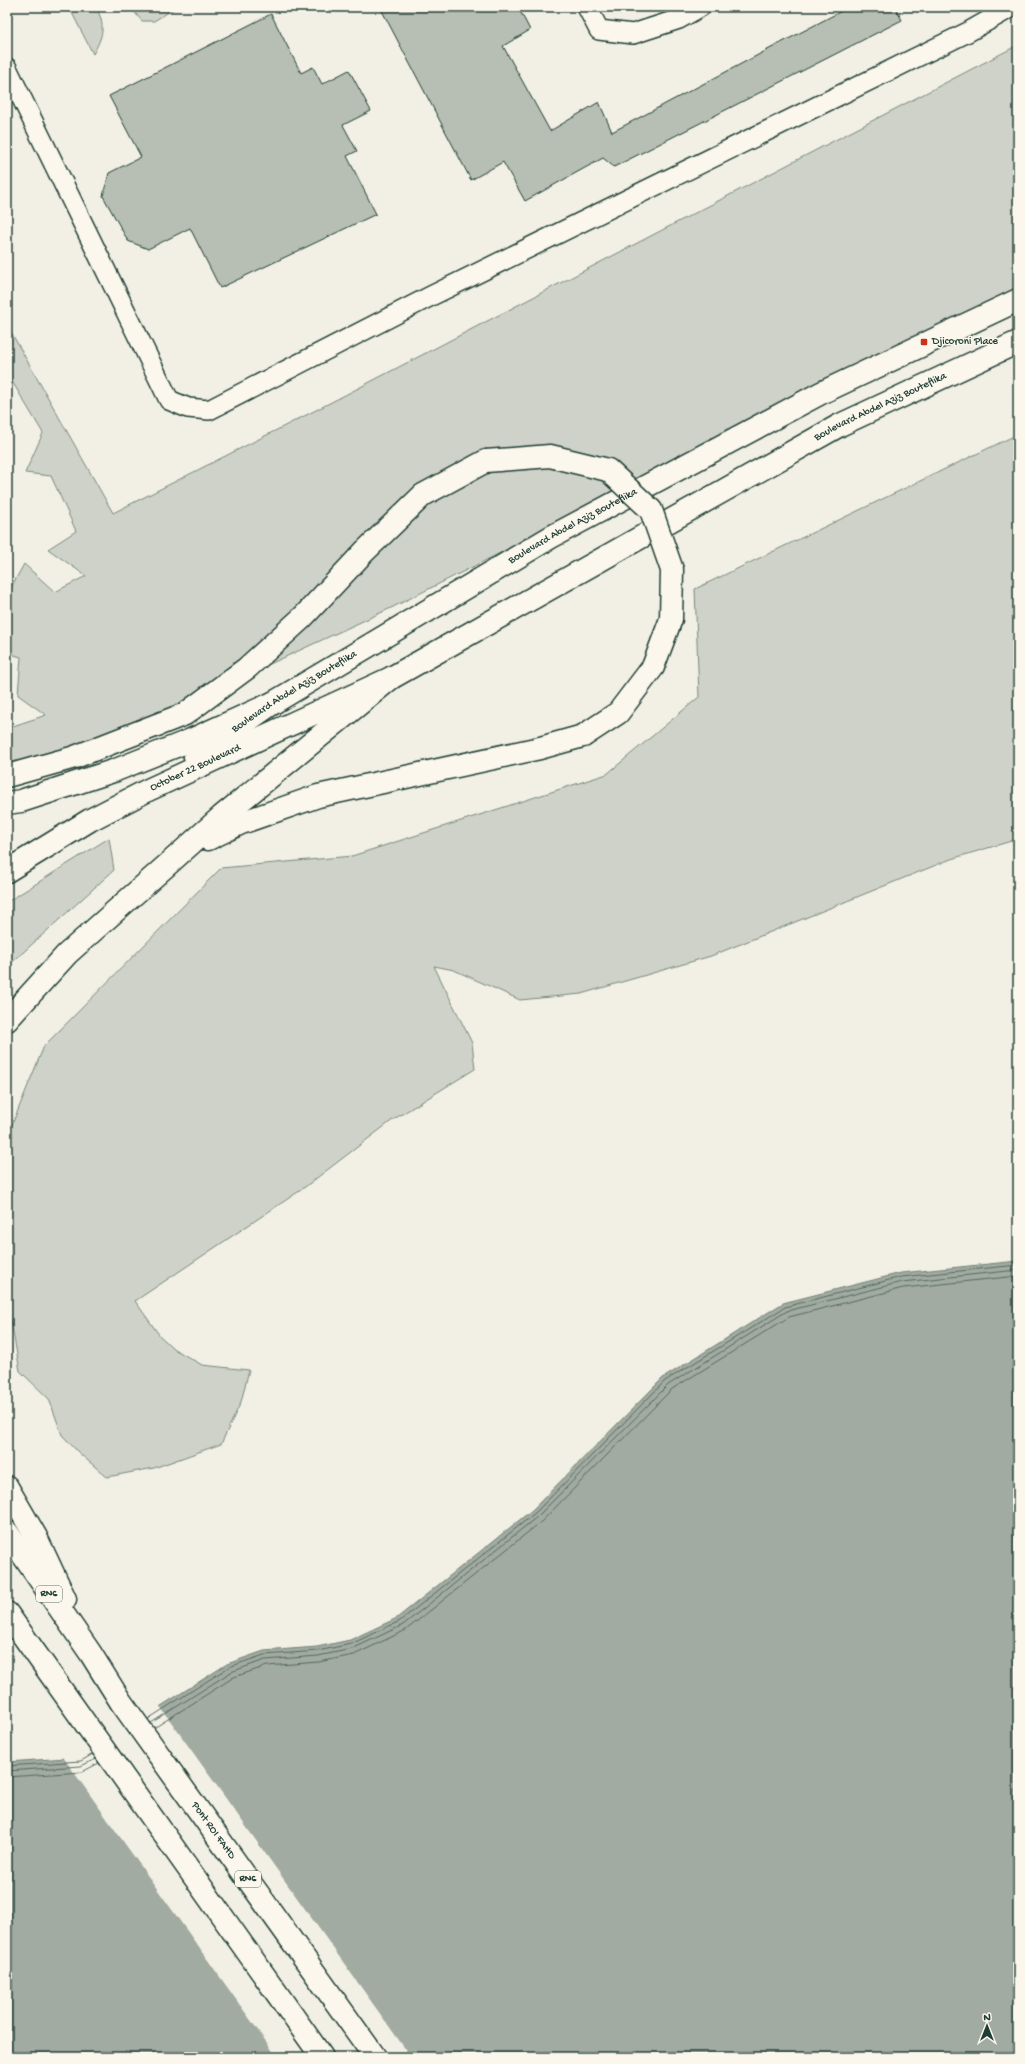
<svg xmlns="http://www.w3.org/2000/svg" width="1025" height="2064" viewBox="0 0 1025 2064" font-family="'Gochi Hand',sans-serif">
<rect width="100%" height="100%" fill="#f2f0e5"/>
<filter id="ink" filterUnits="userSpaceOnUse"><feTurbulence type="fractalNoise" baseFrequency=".025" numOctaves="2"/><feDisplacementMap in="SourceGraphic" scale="8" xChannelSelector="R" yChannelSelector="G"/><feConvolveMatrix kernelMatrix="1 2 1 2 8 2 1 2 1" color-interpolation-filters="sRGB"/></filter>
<g filter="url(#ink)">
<!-- green -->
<g fill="#cfd2c8" stroke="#77887e">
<path d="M69 7H96C106 26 103 36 93 54Z"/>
<polygon points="130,7 177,7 154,21 142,21"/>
<polygon points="1018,45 1018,292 391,608 121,733 7,767 7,728 46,715 18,695 21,657 7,653 7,595 24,564 55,592 86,576 48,549 76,531 51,476 25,473 43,433 7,373 7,325 113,513 322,407"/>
<polygon points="1018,434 1018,839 951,859 711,956 581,994 520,1000 454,970 434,966 472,1043 475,1069 394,1119 301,1190 135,1301 160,1336 174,1349 202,1365 249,1370 241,1402 221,1444 154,1468 107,1477 79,1453 62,1435 49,1399 20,1371 7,1299 7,1137 44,1046 221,868 352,856 607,774 699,697 695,589"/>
<polygon points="109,838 114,870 7,967 7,902"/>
</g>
<!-- water -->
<polygon fill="#a2aba1" stroke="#6e7f75" points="1018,1261 1018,2057 7,2057 7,1762 81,1757 227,1664 264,1651 317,1647 350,1640 397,1618 532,1510 663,1378 783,1303 901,1273"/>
<!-- pier -->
<polygon fill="#f2f0e5" points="159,1705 411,2057 277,2057 63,1757 80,1755"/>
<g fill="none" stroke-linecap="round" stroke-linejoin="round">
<!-- shore -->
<g stroke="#536960" stroke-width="1">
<polyline points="148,1719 229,1667 264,1655 318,1651 351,1644 400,1621 535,1513 665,1381 785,1307 901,1277 1018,1265"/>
<polyline points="151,1723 231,1672 265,1660 318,1656 352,1649 403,1625 538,1516 668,1385 787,1311 902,1282 1018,1270"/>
<polyline points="154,1728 234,1677 267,1666 319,1662 354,1655 406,1630 542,1521 672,1389 789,1317 903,1288 1018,1276"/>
<polyline points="7,1766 81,1761 93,1754"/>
<polyline points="7,1771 81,1766 96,1759"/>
<polyline points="7,1777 82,1772 99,1763"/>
</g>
</g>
<!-- building -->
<g fill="#b7beb3" stroke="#1f3d34">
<polygon points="380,7 518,7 530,30 503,46 550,131 599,102 612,132 849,7 900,7 896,9 902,20 614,167 603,158 525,201 503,162 471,180"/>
<polygon points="271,14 301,73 313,67 322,84 349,70 371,111 343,125 357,151 347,156 376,214 220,288 190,228 148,249 128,241 103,196 109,173 141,157 109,96"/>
</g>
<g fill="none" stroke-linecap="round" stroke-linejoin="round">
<defs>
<g id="lane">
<polyline points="587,7 599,30 633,34 679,19 700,7"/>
<polyline points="7,68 169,400 188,408 209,410 431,296 968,32 1012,7"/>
</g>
<g id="primary">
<path id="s1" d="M195 757 273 703 551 537 821 393 1018 300"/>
<path id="s2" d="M7 871 90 820 148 790 391 678 840 425 1018 342"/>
</g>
<g id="highway">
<polyline points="7,776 75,757 185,714 247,668 303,617 364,552 423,495 486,461"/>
<polyline points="7,803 21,801 116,770 191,740 273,703"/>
<polyline points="208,839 241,823 318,796 540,748 583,736"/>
<polyline points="7,1020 67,954 221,817 391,678"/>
<polyline points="7,1487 36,1537 65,1599"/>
<path id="s3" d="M7 1532 91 1654 121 1702 375 2057"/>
<polyline points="7,1613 322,2057"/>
</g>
</defs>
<!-- lane casing -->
<use href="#lane" stroke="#1f3d34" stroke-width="22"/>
<!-- primary casing -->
<use href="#primary" stroke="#1f3d34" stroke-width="25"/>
<!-- highway casing -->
<use href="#highway" stroke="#1f3d34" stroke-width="25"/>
<!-- lane -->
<use href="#lane" stroke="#fbf7ec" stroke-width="19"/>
<!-- primary -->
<use href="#primary" stroke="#fbf7ec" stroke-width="22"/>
<!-- highway -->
<use href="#highway" stroke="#fbf7ec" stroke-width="22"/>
<defs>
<polyline id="highway-bridge" points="486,461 550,456 608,470 651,510 672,570 671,619 653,667 618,713 583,736"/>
</defs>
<!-- highway-bridge casing -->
<use href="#highway-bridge" stroke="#1f3d34" stroke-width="25" stroke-linecap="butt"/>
<!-- highway-bridge -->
<use href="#highway-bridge" stroke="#fbf7ec" stroke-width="22"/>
</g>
</g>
<!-- markers -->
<rect fill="#c8321e" stroke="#fbf7ec" stroke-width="1.5" x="920" y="338" width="8" height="8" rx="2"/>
<g text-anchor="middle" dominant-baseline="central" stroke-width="3" stroke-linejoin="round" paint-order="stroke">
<!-- shield labels -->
<g fill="#fbf7ec" stroke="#61756b" stroke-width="1">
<rect x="36" y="1586" width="26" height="16" rx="3"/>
<rect x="235" y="1871" width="26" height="16" rx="3"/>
</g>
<g font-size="10" font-weight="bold" fill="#1f3d34">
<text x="49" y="1594">RN6</text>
<text x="248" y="1879">RN6</text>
</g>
<!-- poi labels -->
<g font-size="11" fill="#1f3d34" stroke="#fbf7ec" text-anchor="start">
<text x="932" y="342">Djicoroni Place</text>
</g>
<!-- street labels -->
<g font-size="11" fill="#1f3d34" stroke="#fbf7ec">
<text stroke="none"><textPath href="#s2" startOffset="990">Boulevard Abdel Aziz Bouteflika</textPath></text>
<text stroke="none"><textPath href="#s1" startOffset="443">Boulevard Abdel Aziz Bouteflika</textPath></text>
<text stroke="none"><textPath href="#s1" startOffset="119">Boulevard Abdel Aziz Bouteflika</textPath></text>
<text stroke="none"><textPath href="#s2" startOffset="215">October 22 Boulevard</textPath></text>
<text stroke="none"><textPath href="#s3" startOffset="363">Pont ROI FAHD</textPath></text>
</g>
</g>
<!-- margin -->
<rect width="1025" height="2064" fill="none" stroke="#fbf7ec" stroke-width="24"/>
<rect x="12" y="12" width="1001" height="2040" fill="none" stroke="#1f3d34" stroke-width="1.5" filter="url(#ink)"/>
<!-- north arrow -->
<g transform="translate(987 2026)" stroke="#fbf7ec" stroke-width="3" paint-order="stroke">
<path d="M0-3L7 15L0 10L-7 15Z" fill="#1f3d34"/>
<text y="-6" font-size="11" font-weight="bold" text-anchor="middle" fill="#1f3d34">N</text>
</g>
</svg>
